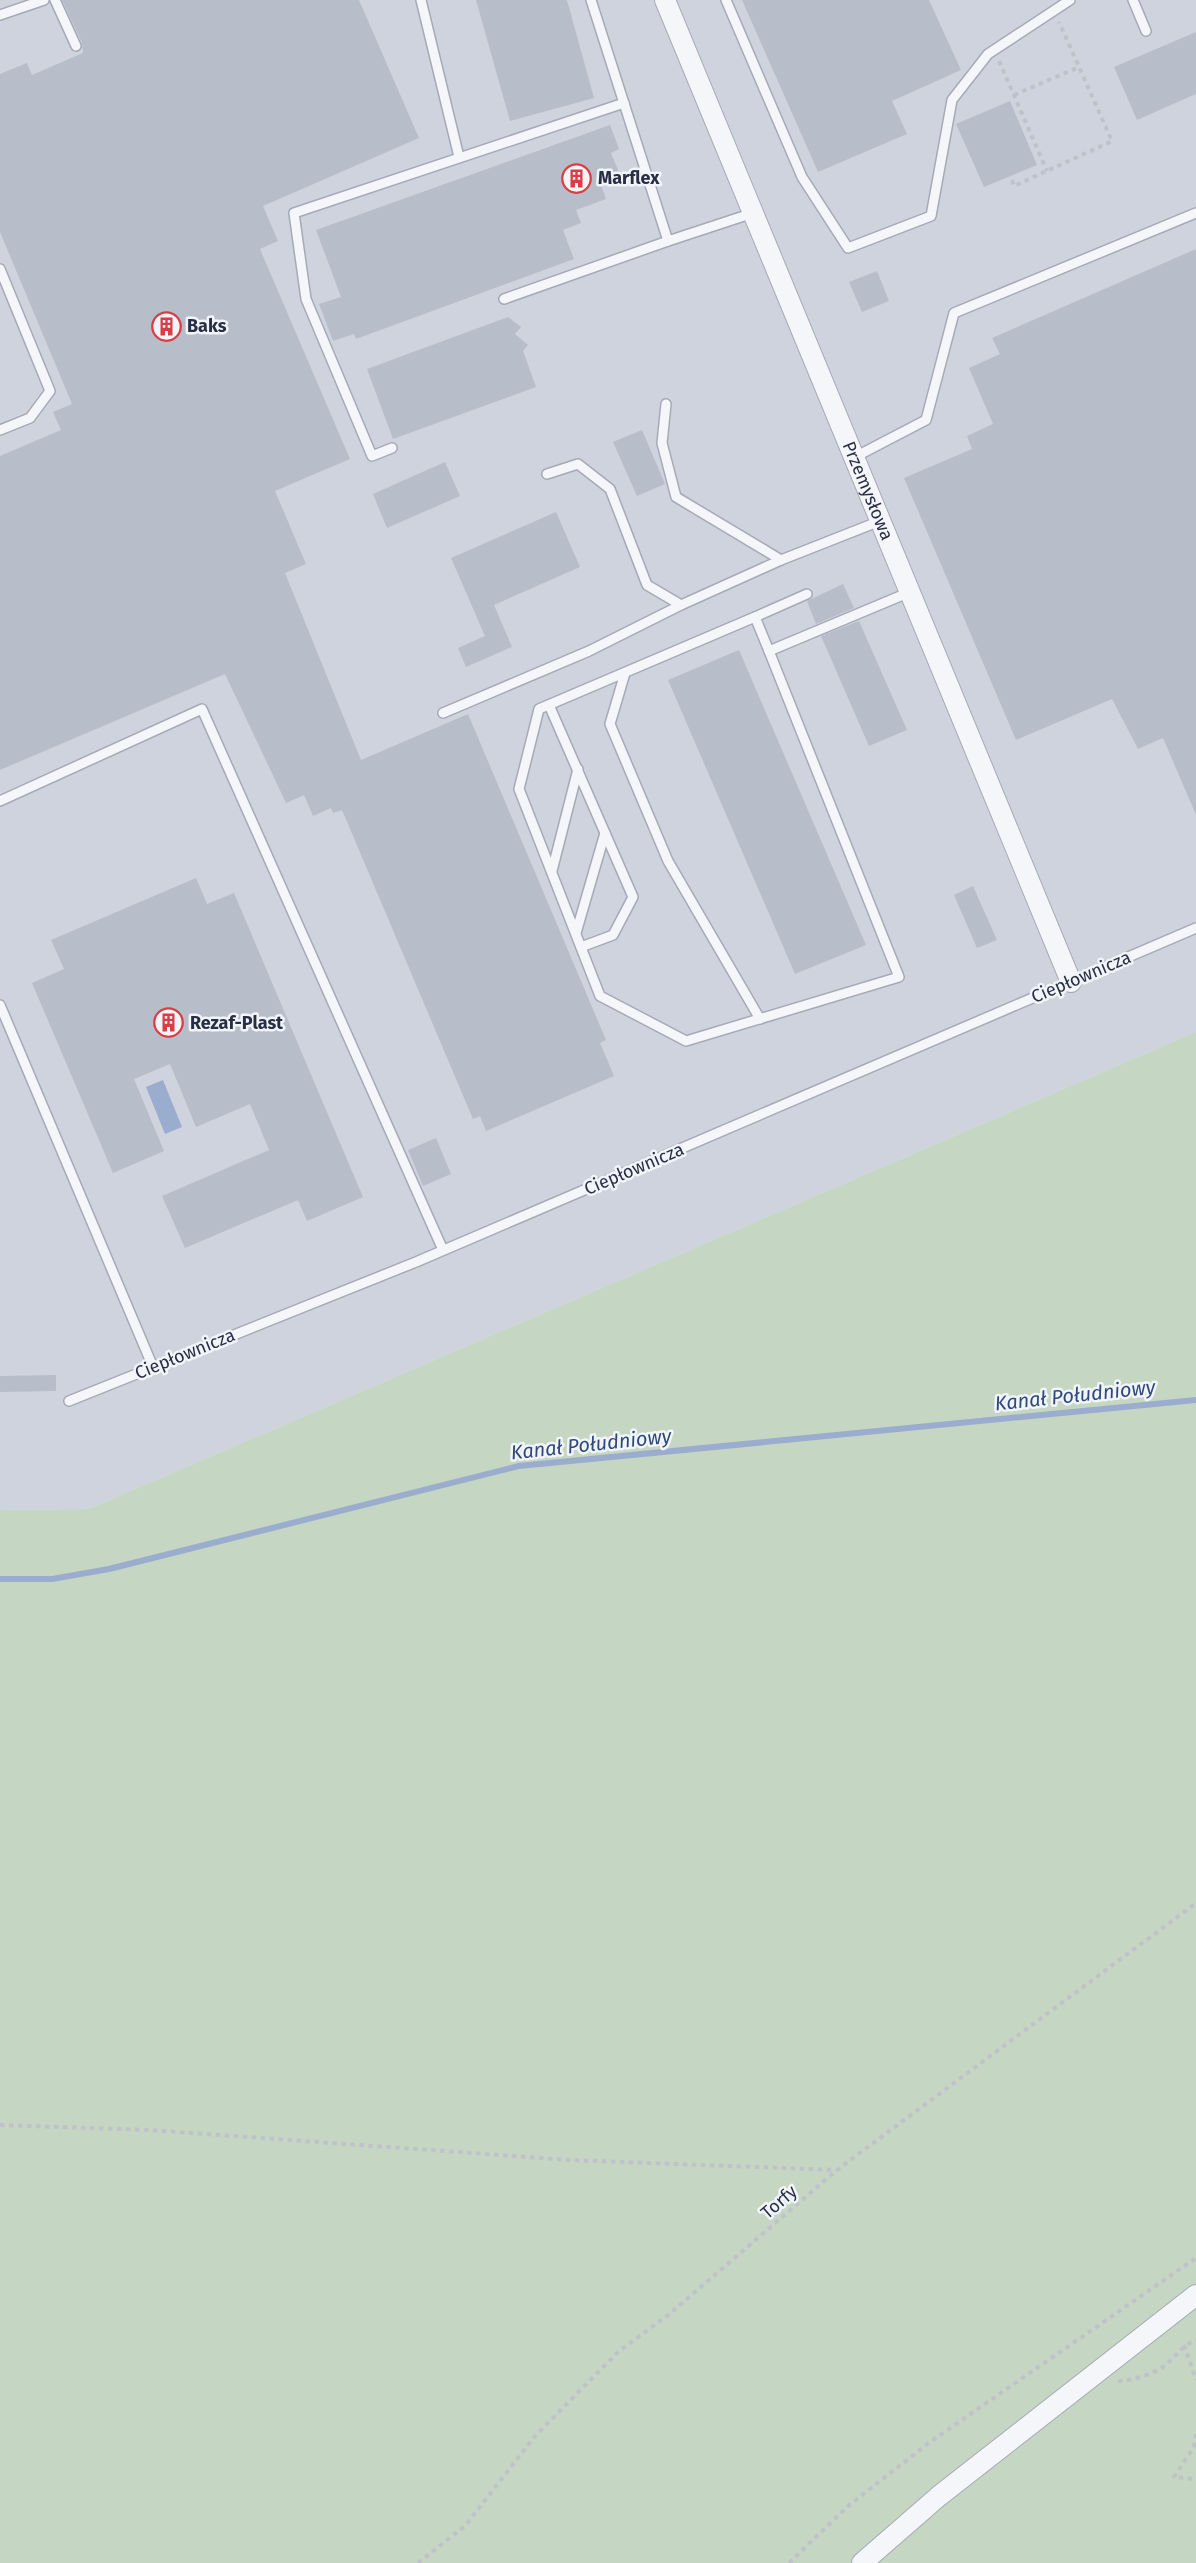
<svg xmlns="http://www.w3.org/2000/svg" width="1196" height="2563" viewBox="0 0 1196 2563" font-family="'Fira Sans',sans-serif">
<rect width="100%" height="100%" fill="#e2e4eb"/>
<!-- built -->
<polygon fill="#cfd3dd" points="0,0 1196,0 1196,1032 89,1509 0,1510"/>
<!-- green -->
<polygon fill="#c5d6c2" points="1196,1032 1196,2563 0,2563 0,1510 89,1509"/>
<!-- water -->
<polygon fill="#9aadce" points="163,1080 182,1127 165,1134 146,1087"/>
<g fill="none" stroke-linecap="round" stroke-linejoin="round">
<!-- stream -->
<polyline stroke="#9aadce" stroke-width="6" points="0,1579 52,1579 109,1569 519,1466 1196,1400"/>
</g>
<!-- building -->
<g fill="#b8bdca">
<polygon points="62,0 359,0 419,138 263,206 278,241 260,249 350,459 275,491 306,564 285,573 361,760 468,714 606,1040 600,1043 614,1076 486,1131 480,1116 473,1119 342,810 333,813 331,808 313,816 304,795 286,803 225,674 0,770 0,456 61,430 53,412 72,404 0,232 0,74 27,63 32,75 83,53 82,43"/>
<polygon points="476,0 567,0 594,98 510,121"/>
<polygon points="742,0 929,0 961,70 892,101 907,134 818,172"/>
<polygon points="1196,32 1196,94 1137,120 1114,67"/>
<polygon points="1010,101 1037,165 984,187 956,124"/>
<polygon points="610,125 619,149 611,153 620,175 600,182 606,199 576,210 581,223 563,230 574,259 356,339 354,334 333,341 319,304 341,297 316,230"/>
<polygon points="1196,249 1196,815 1163,738 1138,749 1112,699 1016,740 904,478 972,449 967,436 993,424 969,368 1000,354 992,338"/>
<polygon points="877,271 889,301 862,312 849,282"/>
<polygon points="508,317 521,327 515,334 528,345 523,351 536,387 393,439 367,369"/>
<polygon points="642,430 665,484 637,496 613,442"/>
<polygon points="445,462 460,496 387,528 373,494"/>
<polygon points="556,512 580,567 494,605 512,647 466,667 458,648 485,636 451,558"/>
<polygon points="843,584 854,608 816,624 807,601"/>
<polygon points="859,621 907,730 869,746 821,636"/>
<polygon points="739,650 866,945 795,974 668,680"/>
<polygon points="196,878 207,904 234,893 363,1197 307,1221 298,1200 185,1248 162,1196 269,1150 250,1104 196,1127 170,1064 134,1079 164,1151 113,1173 32,983 64,969 51,940"/>
<polygon points="973,886 997,940 977,948 954,895"/>
<polygon points="436,1138 451,1174 423,1186 408,1150"/>
<polygon points="56,1375 56,1391 0,1392 0,1376"/>
</g>
<g fill="none" stroke-linecap="round" stroke-linejoin="round">
<defs>
<g id="lane">
<polyline points="55,0 76,46"/>
<polyline points="421,0 459,157"/>
<polyline points="591,0 668,241 753,213"/>
<polyline points="726,0 802,177 848,248 931,216 952,100 988,54 1070,0"/>
<polyline points="1133,0 1146,31"/>
<polyline points="0,15 44,0"/>
<polyline points="0,269 50,391 30,418 0,430"/>
<polyline points="504,299 668,241"/>
<polyline points="666,404 662,443 676,497 781,560 880,521"/>
<polyline points="392,448 372,456 306,299 294,213 624,103"/>
<polyline points="853,458 926,420 954,313 1196,213"/>
<polyline points="547,474 578,464 610,489 647,585 681,605"/>
<polyline points="807,594 755,617 769,651 910,592"/>
<polyline points="755,617 539,709 519,789 600,996 686,1041 899,977 769,651"/>
<polyline points="625,673 610,724 668,861 760,1019"/>
<polyline points="549,705 633,897 613,935 581,947"/>
<polyline points="443,713 589,651 681,605 781,560"/>
<polyline points="0,801 202,709 443,1250"/>
<polyline points="552,871 578,769"/>
<polyline points="576,933 605,833"/>
<polyline points="0,1005 153,1367"/>
<polyline points="69,1401 416,1262 1196,928"/>
</g>
<g id="street">
<path id="s1" d="M665 0 1071 982"/>
<polyline points="862,2563 939,2496 1196,2295"/>
</g>
</defs>
<!-- lane casing -->
<use href="#lane" stroke="#a6aab6" stroke-width="12"/>
<!-- street casing -->
<use href="#street" stroke="#a6aab6" stroke-width="22"/>
<!-- path -->
<g stroke="#c0c2ca" stroke-width="4" stroke-dasharray="4.5 4.5" stroke-linecap="butt">
<polyline points="999,61 1047,171"/>
<polyline points="1014,95 1079,67"/>
<polyline points="1012,180 1014,186 1112,141 1059,22"/>
<polyline points="0,2125 149,2130 570,2160 836,2170"/>
<polyline points="1184,2345 1196,2380"/>
<path d="M1118 2381C1130 2381 1153 2374 1163 2367 1176 2357 1181 2346 1196 2340"/>
<polyline points="1196,2434 1194,2447 1174,2477 1196,2479"/>
<polyline points="418,2563 465,2526 535,2436 619,2351 667,2316 837,2170 1196,1903"/>
<polyline points="789,2563 848,2506 930,2442 1196,2258"/>
</g>
<!-- lane -->
<use href="#lane" stroke="#f5f6f9" stroke-width="9"/>
<!-- street -->
<use href="#street" stroke="#f5f6f9" stroke-width="20"/>
</g>
<!-- icons -->
<defs>
<symbol id="building-ring" viewBox="-11 -11 22 22"><circle r="9.5" fill="#f1f4f8" stroke="#da3d44" stroke-width="1.5"/><path d="M-4-6H4V6H1V3H-1V6H-4ZM-2.5-4.3h1.7v1.8h-1.7ZM.8-4.3h1.7v1.8H.8ZM-2.5-1h1.7V.8h-1.7ZM.8-1h1.7V.8H.8Z" fill="#da3d44"/></symbol>
</defs>
<g fill-rule="evenodd">
<use href="#building-ring" x="560" y="162" width="33" height="33"/>
<use href="#building-ring" x="150" y="310" width="33" height="33"/>
<use href="#building-ring" x="152" y="1006" width="33" height="33"/>
</g>
<g text-anchor="middle" dominant-baseline="central" stroke-width="5" stroke-linejoin="round" paint-order="stroke">
<!-- poi labels -->
<g font-size="18" font-weight="bold" fill="#282f45" stroke="#f1f4f8" text-anchor="start">
<text x="598" y="178">Marflex</text>
<text x="187" y="326">Baks</text>
<text x="190" y="1023">Rezaf-Plast</text>
</g>
<!-- street labels -->
<g font-size="18" fill="#282f45" stroke="#f1f4f8">
<text stroke="none"><textPath href="#s1" startOffset="531">Przemysłowa</textPath></text>
<text transform="translate(1081 977) rotate(-23)">Ciepłownicza</text>
<text transform="translate(634 1169) rotate(-23)">Ciepłownicza</text>
<text transform="translate(185 1354) rotate(-22)">Ciepłownicza</text>
<text transform="translate(779 2202) rotate(-41)">Torfy</text>
</g>
<!-- water labels -->
<g font-size="20" font-style="italic" fill="#2e497c" stroke="#f1f4f8">
<text transform="translate(1075 1395) rotate(-6)">Kanał Południowy</text>
<text transform="translate(591 1444) rotate(-6)">Kanał Południowy</text>
</g>
</g>
</svg>
